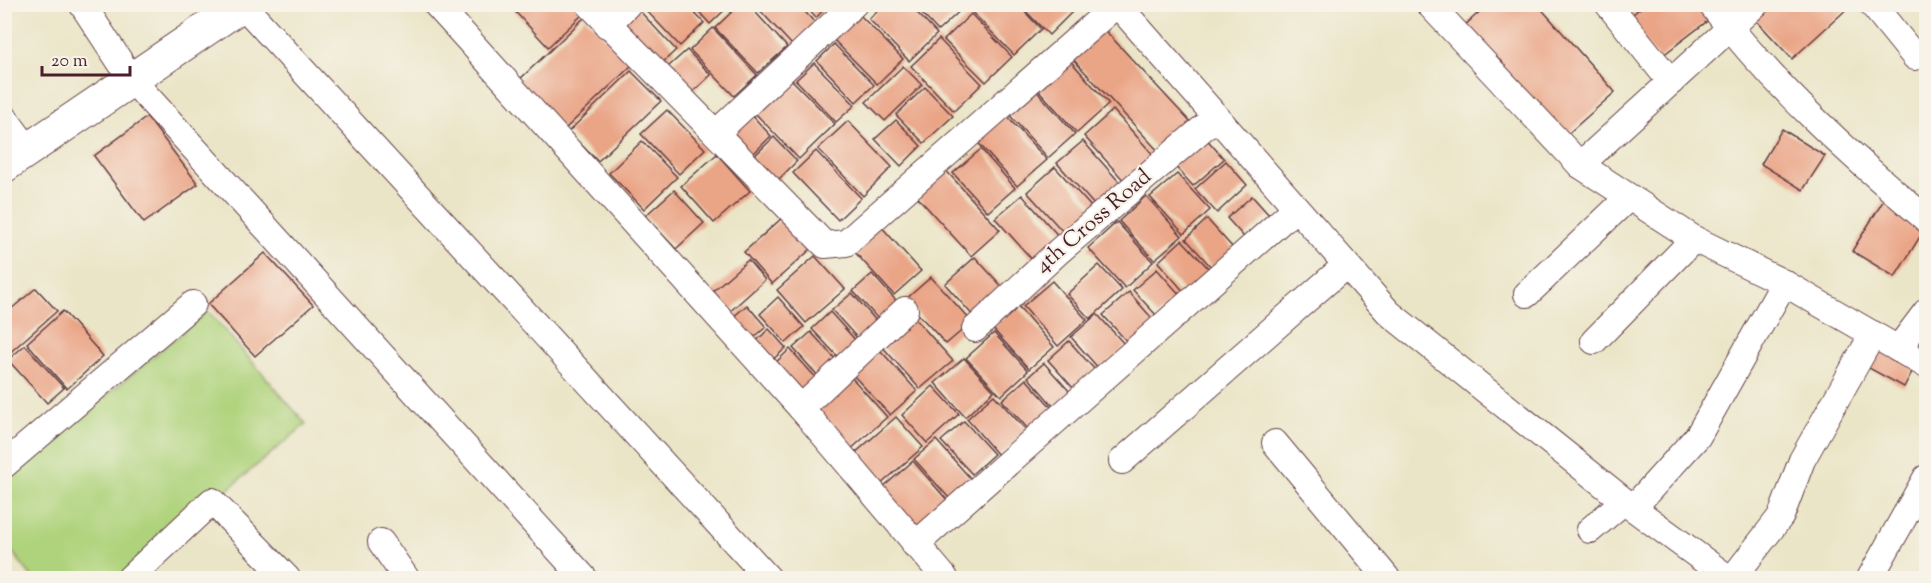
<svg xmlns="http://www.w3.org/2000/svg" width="1931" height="583" viewBox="0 0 1931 583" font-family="'Sorts Mill Goudy',serif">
<rect width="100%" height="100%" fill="#f7f3e8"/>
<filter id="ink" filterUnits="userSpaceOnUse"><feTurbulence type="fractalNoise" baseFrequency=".0167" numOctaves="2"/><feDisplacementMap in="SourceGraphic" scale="12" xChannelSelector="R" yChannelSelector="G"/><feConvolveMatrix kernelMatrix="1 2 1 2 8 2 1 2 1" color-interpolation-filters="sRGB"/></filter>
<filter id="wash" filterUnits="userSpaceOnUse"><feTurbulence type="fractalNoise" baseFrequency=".008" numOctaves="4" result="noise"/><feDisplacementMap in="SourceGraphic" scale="24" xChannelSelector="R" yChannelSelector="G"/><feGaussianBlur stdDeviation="1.35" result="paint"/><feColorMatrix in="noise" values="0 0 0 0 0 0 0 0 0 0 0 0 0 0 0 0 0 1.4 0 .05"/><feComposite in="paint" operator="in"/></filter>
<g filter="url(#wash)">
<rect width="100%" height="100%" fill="#ebe5c8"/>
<!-- green -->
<polygon fill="#afd37b" stroke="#7c7953" stroke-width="1.5" points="208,311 306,424 122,578 33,578 5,543 5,480"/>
<g id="blocks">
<!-- building -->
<g fill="#eaa486">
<polygon points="508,4 574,4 583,14 548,47"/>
<polygon points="692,4 731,4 710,24"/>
<polygon points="740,4 748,4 787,47 758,73 715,28"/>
<polygon points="754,4 798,4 816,24 793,46"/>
<polygon points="803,4 829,4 816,18"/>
<polygon points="884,4 909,4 937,34 909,61 869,19"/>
<polygon points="913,4 963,4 965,6 938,31"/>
<polygon points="980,4 1017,4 1041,29 1014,55 972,12"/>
<polygon points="1019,4 1080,4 1049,35"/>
<polygon points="1488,4 1537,4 1615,92 1561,140 1462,28"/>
<polygon points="1645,4 1699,4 1710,19 1658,59 1627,19"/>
<polygon points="1766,4 1845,4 1848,8 1792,59 1753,17"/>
<polygon points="646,5 687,5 704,23 680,46 643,7"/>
<polygon points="637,8 676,50 659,66 619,24"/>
<polygon points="857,12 903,59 877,84 831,37"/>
<polygon points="971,14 1012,57 986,82 944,40"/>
<polygon points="585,17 632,65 564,130 517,82"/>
<polygon points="1102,27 1193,125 1161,154 1070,56"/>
<polygon points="713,28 757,75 734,96 690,50"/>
<polygon points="939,39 982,84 954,111 911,66"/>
<polygon points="834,44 874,85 856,102 817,61"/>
<polygon points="687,50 711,75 685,99 661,73"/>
<polygon points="1066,56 1109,104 1077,133 1034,85"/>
<polygon points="814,63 855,105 836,122 796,80"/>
<polygon points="903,66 922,85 885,121 866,102"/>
<polygon points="631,71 661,101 598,161 568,132"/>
<polygon points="791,79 835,124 799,159 755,113"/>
<polygon points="925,87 953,116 924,143 896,115"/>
<polygon points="1033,87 1075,134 1048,158 1006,111"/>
<polygon points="667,110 705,149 679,174 641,134"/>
<polygon points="1113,110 1156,158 1127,184 1084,136"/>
<polygon points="1002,111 1047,160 1017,186 973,137"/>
<polygon points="750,113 771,136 752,155 730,132"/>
<polygon points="147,117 198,184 144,223 94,156"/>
<polygon points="896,120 921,146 901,166 875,139"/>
<polygon points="848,121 892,167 863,196 818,149"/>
<polygon points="1782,129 1825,156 1803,190 1761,164"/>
<polygon points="1204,136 1224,159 1193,186 1173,164"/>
<polygon points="774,137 797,161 774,184 750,160"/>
<polygon points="642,141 677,177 644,209 609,173"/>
<polygon points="1083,141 1121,184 1096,207 1057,163"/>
<polygon points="981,149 1015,188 988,212 953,173"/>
<polygon points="816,151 861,198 838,220 793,173"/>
<polygon points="717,154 750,191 714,223 681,186"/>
<polygon points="1226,161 1247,185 1217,213 1195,189"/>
<polygon points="941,165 1000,230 971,256 912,191"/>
<polygon points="1055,167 1094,210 1066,235 1027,192"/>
<polygon points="1177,174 1210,210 1184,234 1150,197"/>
<polygon points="674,190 704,223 676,249 645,216"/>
<polygon points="1022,195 1062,240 1036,264 995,218"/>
<polygon points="1146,196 1182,236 1154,260 1119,221"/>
<polygon points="1252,196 1269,215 1244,237 1227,218"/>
<polygon points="1885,198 1926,227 1895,277 1852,251"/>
<polygon points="783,217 811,249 772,284 744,252"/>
<polygon points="1207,219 1234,249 1212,268 1186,239"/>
<polygon points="1117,222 1153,262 1125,288 1088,248"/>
<polygon points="879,224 921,271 894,295 852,249"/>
<polygon points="1182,240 1210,270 1185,293 1158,262"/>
<polygon points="265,253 313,305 255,356 208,304"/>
<polygon points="815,256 845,289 806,323 777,290"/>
<polygon points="975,257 1006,291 975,318 945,284"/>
<polygon points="748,260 765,280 726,315 708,295"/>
<polygon points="1099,265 1122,290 1090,319 1067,294"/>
<polygon points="1157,269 1180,295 1157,316 1133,290"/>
<polygon points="872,274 900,305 881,322 853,291"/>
<polygon points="931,277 972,322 946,344 905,300"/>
<polygon points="1052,281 1087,320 1058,346 1023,306"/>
<polygon points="36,288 57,311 6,356 4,315"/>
<polygon points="1129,292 1156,323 1131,346 1103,315"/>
<polygon points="852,293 879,324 860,341 832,310"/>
<polygon points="778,297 804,327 786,343 760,314"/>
<polygon points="747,305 766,327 750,341 731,319"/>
<polygon points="1017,305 1054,347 1029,369 992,328"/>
<polygon points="63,311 103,356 67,389 27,343"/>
<polygon points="830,312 858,343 840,359 812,329"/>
<polygon points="1097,314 1126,346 1100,370 1071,337"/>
<polygon points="912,315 953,361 920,389 880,344"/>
<polygon points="769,329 786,348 770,362 754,343"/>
<polygon points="811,332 837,361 819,377 793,348"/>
<polygon points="994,333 1028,371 1001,396 966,358"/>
<polygon points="1069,341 1095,370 1074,389 1048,360"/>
<polygon points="25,345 64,388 47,403 8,360"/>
<polygon points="1878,346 1915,366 1904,387 1867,367"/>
<polygon points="790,349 817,379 800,394 773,365"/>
<polygon points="880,350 917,391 890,415 853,375"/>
<polygon points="964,358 994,391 965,417 935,383"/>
<polygon points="1044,363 1070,392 1054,407 1028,377"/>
<polygon points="852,378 887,417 849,451 814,412"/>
<polygon points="1026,379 1052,408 1029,430 1002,400"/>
<polygon points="933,386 959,414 927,443 902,415"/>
<polygon points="994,395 1027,431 999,456 967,419"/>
<polygon points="896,417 923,447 880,485 853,455"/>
<polygon points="964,421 994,454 972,474 941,441"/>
<polygon points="936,440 971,479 949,498 914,459"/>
<polygon points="913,461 947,500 917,527 882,488"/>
</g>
</g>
</g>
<g filter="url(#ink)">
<use href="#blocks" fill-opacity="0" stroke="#623d43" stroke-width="1.5"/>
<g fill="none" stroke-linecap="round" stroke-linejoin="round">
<defs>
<g id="street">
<polyline points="82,4 132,80 584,578"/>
<polyline points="242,4 768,578"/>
<polyline points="436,4 801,408 945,578"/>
<polyline points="589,4 825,245 846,243 1117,4"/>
<polyline points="1117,4 1389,313 1633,508 1728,578"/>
<polyline points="1429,4 1580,165 1694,239 1784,283 1926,365"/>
<polyline points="1608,4 1671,82"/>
<path d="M1711 4C1773 85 1849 154 1926 219"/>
<polyline points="1872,4 1915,57"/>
<polyline points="607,25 628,4"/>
<polyline points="4,117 29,151"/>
<polyline points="716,133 854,4"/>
<polyline points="1580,165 1756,4"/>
<polyline points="1527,294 1629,197"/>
<polyline points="975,329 1059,251 1216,117"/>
<polyline points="1594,341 1694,239"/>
<polyline points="1898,349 1926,312"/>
<polyline points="801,408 905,310"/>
<polyline points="1275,443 1387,578"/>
<polyline points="1122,461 1346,265"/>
<polyline points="4,465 193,304"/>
<polyline points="1633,508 1698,436 1784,283"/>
<polyline points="1590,530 1624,501"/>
<polyline points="381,542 406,578"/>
<polyline points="915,545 1296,208"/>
<polyline points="130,578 212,501 287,578"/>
<polyline points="1733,578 1781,516 1802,460 1873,334"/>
<polyline points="1870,578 1926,478"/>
</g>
<polyline id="secondary" points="4,166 243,4"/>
</defs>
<!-- street casing -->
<use href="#street" stroke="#623d43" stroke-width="28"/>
<!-- secondary casing -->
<use href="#secondary" stroke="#623d43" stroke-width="35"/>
<!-- street -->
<use href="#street" stroke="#fff" stroke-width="26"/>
<!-- secondary -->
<use href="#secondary" stroke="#fff" stroke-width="33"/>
</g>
</g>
<g text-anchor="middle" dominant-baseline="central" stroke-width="4.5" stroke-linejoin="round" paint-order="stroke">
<!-- street labels -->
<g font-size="22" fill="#4a1f2b" stroke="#f7f3e8">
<text transform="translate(1094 222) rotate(-41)">4th Cross Road</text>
</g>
</g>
<!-- margin -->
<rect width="1931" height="583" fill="none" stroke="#f7f3e8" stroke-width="24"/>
<!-- scale -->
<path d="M42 66v9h88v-9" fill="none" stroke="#4a1f2b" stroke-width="3"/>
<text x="51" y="66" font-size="18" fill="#4a1f2b" stroke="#f7f3e8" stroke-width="4.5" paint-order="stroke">20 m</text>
</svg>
